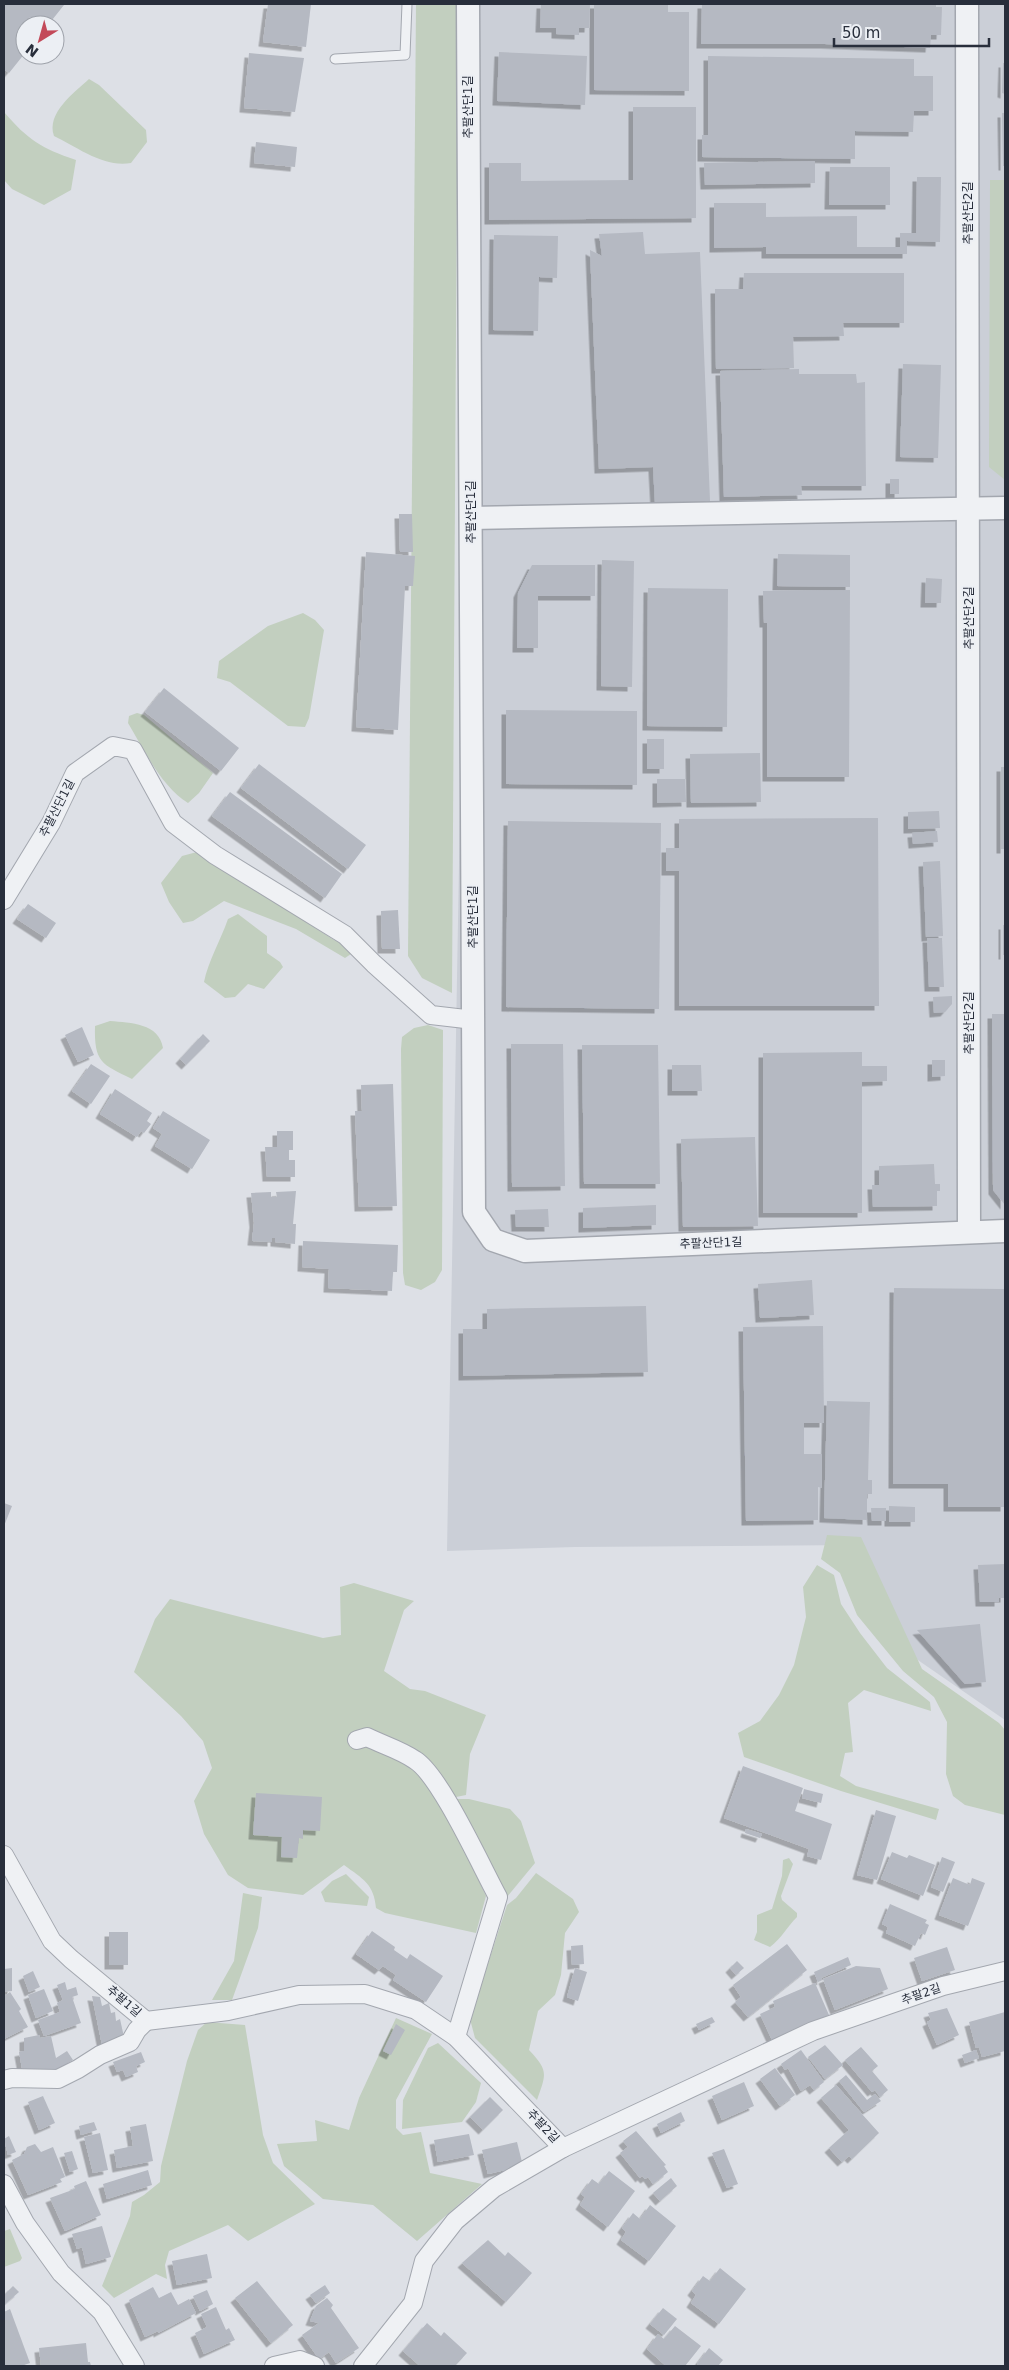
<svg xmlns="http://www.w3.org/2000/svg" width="1009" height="2370" viewBox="0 0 1009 2370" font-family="'DejaVu Sans','Noto Sans KR',sans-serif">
<defs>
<filter id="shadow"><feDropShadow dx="-4.5" dy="4.5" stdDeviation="0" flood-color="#0004"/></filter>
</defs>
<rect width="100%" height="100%" fill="#dde0e6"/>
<!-- built -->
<polygon fill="#cbcfd7" points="474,4 1005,4 1005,1720 912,1656 855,1545 575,1547 447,1551"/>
<!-- green -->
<g fill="#c2cfbf">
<polygon points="416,4 458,4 452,993 422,978 408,956"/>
<path d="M89 79 99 85 146 130 147 142 131 163C104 168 77 147 54 136 46 113 74 93 89 79Z"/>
<path d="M4 112C28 140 41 148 76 160L71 190 44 205 12 189 4 180Z"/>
<polygon points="990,180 1005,180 1005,480 989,467"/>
<polygon points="303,613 315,620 324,630 309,718 305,727 288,726 230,682 217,678 219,661 268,626"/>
<path d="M137 713 144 715 213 773 199 793 188 803C161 786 144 750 128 723L129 716Z"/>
<polygon points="197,852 334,940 345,944 351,954 345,958 296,929 224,901 193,921 183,923 169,902 161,883 182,856"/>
<path d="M238 914 267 936V953L280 962 283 967 264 989 248 984 235 997 225 998 204 982C208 962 221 939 228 919Z"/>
<path d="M110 1021C131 1023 159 1023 163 1048L132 1079C102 1064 94 1063 95 1026Z"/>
<polygon points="428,1025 443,1030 442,1270 435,1282 421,1290 405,1285 403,1273 401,1049 402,1037 414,1028"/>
<polygon points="827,1535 861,1537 922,1669 999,1723 1005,1730 1005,1815 965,1805 953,1796 946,1774 947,1722 934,1697 903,1671 857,1615 840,1573 821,1559"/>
<polygon points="817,1565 834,1575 841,1604 860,1633 887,1668 930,1702 931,1711 864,1690 848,1703 853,1752 845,1753 840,1776 856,1786 939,1809 936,1820 841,1791 744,1757 738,1733 760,1721 779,1695 794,1665 806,1617 803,1587"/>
<path d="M354 1583 414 1601 404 1610 384 1671 410 1689 425 1691 486 1715 470 1754 466 1795 451 1798 444 1807 486 1896 476 1933 385 1913 376 1908C374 1884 363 1879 344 1865L303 1895 248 1888 228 1875 204 1834 194 1801 212 1768 203 1741 181 1716 134 1672 155 1619 170 1599 323 1638 341 1635 340 1587Z"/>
<polygon points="456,1799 469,1799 510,1809 521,1821 535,1863 507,1897"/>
<path d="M789 1858 793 1864 781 1896 782 1900 797 1913V1917C787 1927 781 1939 770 1947L754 1940 757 1932V1915L772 1909 782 1876 783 1860Z"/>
<path d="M536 1873 573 1899 579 1912 565 1933 561 1975 555 1995 538 2011 529 2050C549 2071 546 2074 537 2100L475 2038 470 2019 507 1905 516 1898Z"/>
<polygon points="346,1874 369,1897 367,1906 325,1902 321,1892 332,1881"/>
<polygon points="243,1893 262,1897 258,1928 232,2000 212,2000 234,1961"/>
<polygon points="396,2018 432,2034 396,2100 396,2128 403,2135 421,2132 430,2173 482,2184 417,2241 373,2205 323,2199 284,2166 277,2144 317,2141 315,2120 349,2130 359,2098"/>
<polygon points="207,2022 245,2025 263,2135 273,2163 315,2204 248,2241 228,2225 169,2251 165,2265 167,2279 156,2274 114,2298 102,2286 130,2216 132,2202 144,2195 160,2182 161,2166 187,2061 198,2030"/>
<polygon points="438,2043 481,2083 476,2102 462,2122 402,2129 403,2100 428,2048"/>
<polygon points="10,2229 22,2258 20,2261 4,2267 4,2231"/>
</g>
<!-- building -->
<g fill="#b5b9c2" filter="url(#shadow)">
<polygon points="4,4 64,5 48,25 25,25 25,53 9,73 4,69"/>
<polygon points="268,4 311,4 306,47 263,42"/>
<polygon points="541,4 590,4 589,28 579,28 579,35 556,34 556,28 540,28"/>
<polygon points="594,4 668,4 668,12 689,12 689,91 594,90"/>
<polygon points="702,4 936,4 936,7 942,7 941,35 931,35 930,48 825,44 701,44"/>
<polygon points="499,52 587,56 585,105 497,101"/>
<polygon points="249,53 304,58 295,112 244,108"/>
<polygon points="708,56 914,59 914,76 933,76 933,111 914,111 913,132 855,131 855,159 702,157 702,135 708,135"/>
<polygon points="1003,63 1005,63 1005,94 1002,93"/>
<polygon points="633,107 696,107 696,218 489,220 489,163 521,163 521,181 633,180"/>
<polygon points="1002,113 1005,113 1005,166 1003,166"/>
<polygon points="256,142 297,147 295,167 254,163"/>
<polygon points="815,161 815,183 705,185 704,163"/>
<polygon points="830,167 890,167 890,205 829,205"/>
<polygon points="917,177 941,177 940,242 907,241 907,254 766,254 766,247 714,248 714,203 766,203 766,217 857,216 857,247 900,247 900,233 916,233"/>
<polygon points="643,232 645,254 700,252 710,501 655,503 653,467 599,469 590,250 602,256 599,234"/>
<polygon points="494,235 558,236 557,278 539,277 538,331 493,330"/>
<polygon points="744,273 904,273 904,323 843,323 844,336 793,337 794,368 716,369 715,289 743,289"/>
<polygon points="903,364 941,365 938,458 900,457"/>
<polygon points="799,369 799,374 856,374 857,383 865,382 866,486 801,486 802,495 724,497 720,371"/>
<rect x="890" y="479" width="9" height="15"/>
<polygon points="399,514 412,514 413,552 400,552"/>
<polygon points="366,552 415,556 413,586 405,586 398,730 356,727"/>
<polygon points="778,554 850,555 850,587 777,586"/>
<polygon points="602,560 634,561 632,687 601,686"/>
<polygon points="532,565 595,565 595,596 538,596 538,648 517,648 518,593"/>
<polygon points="926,578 942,579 941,603 925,603"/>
<polygon points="648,588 728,589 727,727 647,726"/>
<polygon points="850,590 849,777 767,777 767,623 764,623 763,591"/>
<polygon points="164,688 239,748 221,771 145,712"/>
<polygon points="506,710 637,711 637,785 506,784"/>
<rect x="647" y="739" width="17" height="30"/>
<polygon points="760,753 761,802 691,803 690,754"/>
<polygon points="259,764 366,845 348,869 241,788"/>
<rect x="1001" y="767" width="4" height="82"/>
<polygon points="657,779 685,779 686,802 657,803"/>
<polygon points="230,792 342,874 325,898 212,816"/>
<polygon points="939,811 940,828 908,829 908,812"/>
<polygon points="878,818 879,1006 679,1006 679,871 666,871 666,848 679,848 679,819"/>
<polygon points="508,821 661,823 659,1009 506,1007"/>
<polygon points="937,831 938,842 913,844 912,833"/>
<polygon points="940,861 943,936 926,937 923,862"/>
<polygon points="28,904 56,923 46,938 17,919"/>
<polygon points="398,910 400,949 382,949 381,911"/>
<rect x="1003" y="925" width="2" height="30"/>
<polygon points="927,938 942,938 944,987 929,987"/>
<polygon points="952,996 952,1004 945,1012 934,1013 933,997"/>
<polygon points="992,1014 1005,1014 1005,1205 993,1190"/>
<polygon points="82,1027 94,1055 78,1062 65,1035"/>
<polygon points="203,1034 210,1041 186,1065 180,1059"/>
<polygon points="511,1044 563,1044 565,1186 512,1187"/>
<polygon points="582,1045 658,1045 660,1184 584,1184"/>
<polygon points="862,1052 862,1066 887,1066 887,1081 862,1082 862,1213 763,1213 763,1053"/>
<polygon points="932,1060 945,1060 945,1076 932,1077"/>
<polygon points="91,1064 110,1076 91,1104 72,1091"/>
<polygon points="672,1065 701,1065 702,1091 672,1091"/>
<polygon points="393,1084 397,1206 359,1207 355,1111 362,1111 361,1085"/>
<polygon points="115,1089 152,1113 147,1121 151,1124 144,1133 141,1131 137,1137 100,1114"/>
<polygon points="163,1111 210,1140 192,1169 155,1146 162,1134 153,1128"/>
<polygon points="277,1131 293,1131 293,1150 289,1150 289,1160 295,1160 295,1177 267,1177 265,1147 277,1147"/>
<polygon points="755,1137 758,1226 683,1227 681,1139"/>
<polygon points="934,1164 935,1184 940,1184 940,1191 937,1191 937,1206 873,1207 872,1185 879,1185 879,1166"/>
<polygon points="296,1191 293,1224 296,1224 295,1244 275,1242 275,1238 272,1238 272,1242 252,1241 254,1223 251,1193 271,1192 271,1197 277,1197 276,1192"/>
<polygon points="656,1205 656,1225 583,1228 583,1208"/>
<polygon points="548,1209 549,1227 516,1227 515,1210"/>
<polygon points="303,1241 398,1245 397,1272 393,1272 392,1291 328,1288 329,1269 302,1267"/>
<polygon points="812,1280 814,1315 760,1318 758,1284"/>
<polygon points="894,1288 1005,1289 1005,1507 948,1507 948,1484 893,1484"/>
<polygon points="646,1306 648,1372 463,1376 463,1329 487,1329 487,1309"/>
<polygon points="823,1326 824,1423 804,1423 804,1454 822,1454 822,1488 818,1487 818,1520 746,1521 743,1327"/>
<polygon points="827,1401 870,1402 868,1480 872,1480 872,1494 867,1494 867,1520 824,1518"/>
<polygon points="4,1503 12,1506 4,1526"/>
<polygon points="889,1506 915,1507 915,1522 889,1522"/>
<polygon points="871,1508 886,1508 886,1521 872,1521"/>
<polygon points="1005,1564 1005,1598 999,1598 999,1602 980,1602 978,1565"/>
<polygon points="980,1624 986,1682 965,1684 917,1630"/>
<polygon points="743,1766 803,1788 795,1811 832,1824 821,1860 807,1856 809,1849 724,1818"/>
<polygon points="804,1789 823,1794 821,1803 802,1798"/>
<polygon points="256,1793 322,1797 320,1831 303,1830 303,1839 299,1838 297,1858 281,1857 282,1837 253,1835"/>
<polygon points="876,1810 896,1816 877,1880 857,1875"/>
<polygon points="746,1829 762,1834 760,1838 745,1833"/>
<polygon points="892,1852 907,1858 909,1855 935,1865 923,1896 881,1879"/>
<polygon points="942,1857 955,1862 943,1892 931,1887"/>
<polygon points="953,1878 970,1885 972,1878 985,1883 968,1926 939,1915"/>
<polygon points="890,1904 927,1920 925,1923 929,1925 925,1935 921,1933 915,1946 886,1933 888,1927 882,1924"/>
<polygon points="372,1931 395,1947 394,1950 407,1959 410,1954 443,1976 426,2002 393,1980 396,1975 383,1966 379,1970 356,1954"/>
<rect x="109" y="1932" width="19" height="33"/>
<polygon points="787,1944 807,1970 748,2017 735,2002 741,1997 733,1985"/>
<polygon points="583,1945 584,1964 572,1965 571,1946"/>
<polygon points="947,1947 955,1970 922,1981 914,1958"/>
<polygon points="848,1957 851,1965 821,1978 822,1980 818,1982 814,1972"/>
<polygon points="737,1961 744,1968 736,1975 730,1968"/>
<polygon points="856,1966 880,1968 888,1989 835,2010 823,1979"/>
<polygon points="12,1968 12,1991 4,1992 4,1969"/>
<polygon points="575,1968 587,1972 578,2001 567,1997"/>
<polygon points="33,1971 40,1987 29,1992 23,1976"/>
<polygon points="65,1982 67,1990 76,1987 78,1995 72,1997 81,2023 44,2036 38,2020 60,2012 57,2003 63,2000 57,1985"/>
<polygon points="815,1983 829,2015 772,2040 760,2014 775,2007 773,2001"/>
<polygon points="44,1989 53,2011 36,2018 28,1995"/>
<polygon points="10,1992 21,2009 19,2011 28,2027 4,2039 4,1996"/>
<polygon points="92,1996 100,1997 102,2006 109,2003 111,2013 115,2012 116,2021 120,2019 124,2037 102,2045"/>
<polygon points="947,2008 959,2035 937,2045 927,2022 931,2020 928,2013"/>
<polygon points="1005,2012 1005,2051 982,2057 979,2047 976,2048 969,2022"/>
<polygon points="712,2017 715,2022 699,2030 696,2024"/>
<polygon points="396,2024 405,2030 391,2055 383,2051"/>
<polygon points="39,2035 40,2038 51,2036 56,2058 67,2051 73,2060 52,2073 23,2074 19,2052 24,2051 24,2038"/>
<polygon points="825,2045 843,2065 825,2079 808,2057"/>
<polygon points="861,2047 878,2066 872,2071 888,2090 880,2097 875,2090 872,2092 845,2060"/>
<polygon points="801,2050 824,2082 814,2090 810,2085 801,2091 788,2068 785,2070 781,2064"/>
<polygon points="976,2050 979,2058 965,2063 962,2055"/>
<polygon points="141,2052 145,2062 136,2066 138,2072 126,2077 123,2070 117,2072 113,2062"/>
<polygon points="775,2068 795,2095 780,2106 760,2079"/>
<polygon points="846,2075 867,2100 875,2094 881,2101 864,2112 839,2081"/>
<polygon points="744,2082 754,2106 722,2120 712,2096"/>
<polygon points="836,2085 879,2133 852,2159 849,2156 842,2162 829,2148 849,2130 821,2098"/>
<polygon points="43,2096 55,2123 39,2130 28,2102"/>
<polygon points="490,2097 503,2110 483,2130 470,2117"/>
<polygon points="681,2112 685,2121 661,2133 657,2124"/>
<polygon points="94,2122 97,2130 81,2135 79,2126"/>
<polygon points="146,2124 153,2161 117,2168 114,2150 133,2146 130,2127"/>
<polygon points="636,2131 666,2165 664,2166 668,2172 653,2184 648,2177 645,2179 642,2176 640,2178 620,2153 628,2147 623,2141"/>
<polygon points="100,2133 108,2170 93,2173 84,2137"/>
<polygon points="469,2134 474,2155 438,2162 434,2140"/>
<polygon points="9,2136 16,2152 8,2155 4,2139"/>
<polygon points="517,2142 523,2166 488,2174 482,2150"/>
<polygon points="35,2144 41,2152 53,2147 65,2177 60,2179 62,2182 28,2195 12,2160 24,2154 27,2147"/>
<polygon points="724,2149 738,2184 727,2188 712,2153"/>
<polygon points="72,2151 78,2169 70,2172 64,2153"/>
<polygon points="148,2170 152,2185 107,2199 103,2184"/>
<polygon points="609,2171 635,2191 608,2227 580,2205 585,2197 581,2194 592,2179 599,2184"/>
<polygon points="671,2178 677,2186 660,2201 653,2193"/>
<polygon points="86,2181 101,2215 65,2231 50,2198 75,2189 74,2186"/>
<polygon points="650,2205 676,2226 649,2261 621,2240 626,2232 622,2228 633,2213 640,2219"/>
<polygon points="102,2226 111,2257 86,2264 82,2247 77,2249 72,2234"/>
<polygon points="488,2240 505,2256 508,2252 532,2273 506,2302 462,2263"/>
<polygon points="207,2254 212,2278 177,2285 172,2261"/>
<polygon points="720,2268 746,2289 719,2324 691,2303 696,2295 692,2291 703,2276 710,2281"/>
<polygon points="257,2281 293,2325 271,2343 235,2298"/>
<polygon points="325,2285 330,2293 316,2303 310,2295"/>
<polygon points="13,2286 19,2292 5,2304 4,2295"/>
<polygon points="153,2287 159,2298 171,2292 178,2305 189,2299 196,2313 158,2333 158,2331 145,2337 129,2300"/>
<polygon points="207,2290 213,2304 200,2311 193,2296"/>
<polygon points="327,2298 333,2305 331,2308 359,2348 336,2363 329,2352 319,2359 302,2335 319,2323 310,2321 316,2306"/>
<polygon points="216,2307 226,2330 229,2328 235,2340 204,2354 195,2333 207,2327 201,2314"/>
<polygon points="663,2308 677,2319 664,2335 650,2324"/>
<polygon points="10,2309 30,2363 21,2366 4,2366 4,2312"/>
<polygon points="427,2323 441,2336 444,2332 467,2353 455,2366 420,2366 403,2351"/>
<polygon points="675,2326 701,2346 685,2366 666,2366 647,2349 658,2334 664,2339"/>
<polygon points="86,2343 88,2362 90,2362 91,2366 41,2366 39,2348"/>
<polygon points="709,2348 723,2360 718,2366 699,2366 697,2364"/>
</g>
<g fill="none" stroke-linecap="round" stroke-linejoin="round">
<defs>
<polyline id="service" points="335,59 405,55 407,4"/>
<g id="minor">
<polyline points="4,900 51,823 75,773 113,746 133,750 173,823 215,855 345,935 374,964 431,1015 474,1020"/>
<path d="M357 1740 367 1737C383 1745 401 1750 415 1760 440 1775 482 1868 498 1897L456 2037"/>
<polyline points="4,1855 52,1941 71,1959 146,2021 137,2030 130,2042 100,2055 78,2069 58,2079 12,2078 4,2080"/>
<polyline points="146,2021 228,2011 299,1995 365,1994 416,2010 456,2037 563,2148 813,2031 943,1986 1005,1971"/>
<polyline points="4,2184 25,2223 61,2273 102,2312 135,2366"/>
<polyline points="274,2366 300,2360 315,2366"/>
<polyline points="363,2366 413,2303 424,2261 455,2221 494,2188 563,2148"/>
</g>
<g id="tertiary">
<polyline points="468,4 474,1212 493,1240 525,1251 1005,1231"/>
<polyline points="967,4 969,1232"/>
<polyline points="471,518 1005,508"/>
</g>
</defs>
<!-- service casing -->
<use href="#service" stroke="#a3a7af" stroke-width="11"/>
<!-- minor casing -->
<use href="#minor" stroke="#a3a7af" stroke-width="20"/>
<!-- tertiary casing -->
<use href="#tertiary" stroke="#a3a7af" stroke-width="25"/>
<!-- service -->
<use href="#service" stroke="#eff1f4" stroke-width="9"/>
<!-- minor -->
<use href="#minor" stroke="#eff1f4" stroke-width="18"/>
<!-- tertiary -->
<use href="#tertiary" stroke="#eff1f4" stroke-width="22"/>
</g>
<g text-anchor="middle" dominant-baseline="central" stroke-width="4" stroke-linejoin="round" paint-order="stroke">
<!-- street labels -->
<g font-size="12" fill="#282e3b" stroke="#eceff4">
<text transform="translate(468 107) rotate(-90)">추팔산단1길</text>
<text transform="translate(968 213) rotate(-90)">추팔산단2길</text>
<text transform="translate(471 512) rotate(-90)">추팔산단1길</text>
<text transform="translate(969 618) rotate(-90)">추팔산단2길</text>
<text transform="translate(57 808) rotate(-63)">추팔산단1길</text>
<text transform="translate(473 917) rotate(-90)">추팔산단1길</text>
<text transform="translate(969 1023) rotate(-90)">추팔산단2길</text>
<text transform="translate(711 1243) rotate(-2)">추팔산단1길</text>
<text transform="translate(921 1994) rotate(-19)">추팔2길</text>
<text transform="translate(124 2001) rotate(41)">추팔1길</text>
<text transform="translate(543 2126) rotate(47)">추팔2길</text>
</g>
</g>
<!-- border -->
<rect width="1009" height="2370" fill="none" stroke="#282e3b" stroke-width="10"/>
<!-- north arrow -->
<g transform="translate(40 40) rotate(217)"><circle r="24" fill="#eceff4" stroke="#9ea2aa"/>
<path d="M0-4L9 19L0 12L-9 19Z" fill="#c34959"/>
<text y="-8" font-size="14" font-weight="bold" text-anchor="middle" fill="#282e3b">N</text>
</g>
<!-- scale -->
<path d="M834 38v8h155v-8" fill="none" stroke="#282e3b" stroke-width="2.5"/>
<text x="842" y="38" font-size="15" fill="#282e3b" stroke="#eceff4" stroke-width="4" paint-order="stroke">50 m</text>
</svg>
